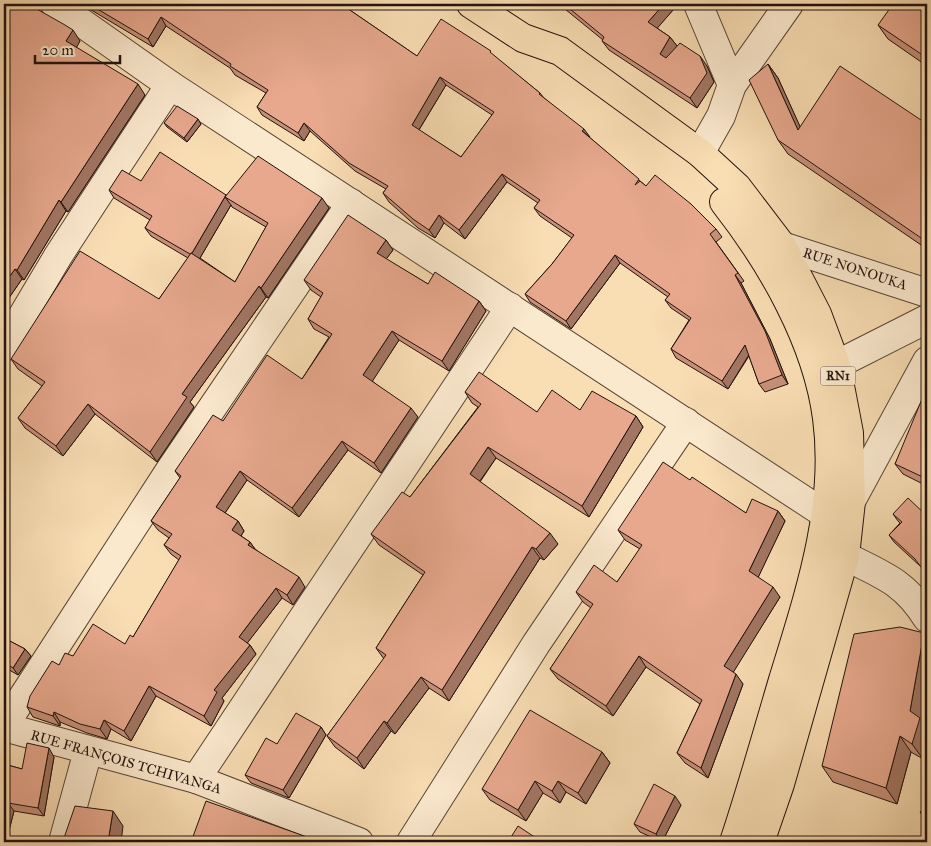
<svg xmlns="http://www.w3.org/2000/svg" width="931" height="846" viewBox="0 0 931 846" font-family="'IM FELL Great Primer',serif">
<rect width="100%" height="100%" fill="#f9ddb3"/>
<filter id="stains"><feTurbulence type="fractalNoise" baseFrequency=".004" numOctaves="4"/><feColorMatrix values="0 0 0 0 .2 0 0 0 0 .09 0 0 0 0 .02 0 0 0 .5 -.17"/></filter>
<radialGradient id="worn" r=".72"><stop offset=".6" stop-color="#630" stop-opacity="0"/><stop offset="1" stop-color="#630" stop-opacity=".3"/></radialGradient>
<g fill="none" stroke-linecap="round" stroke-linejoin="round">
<defs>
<g id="minor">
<polyline points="55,4 170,85 825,514"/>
<polyline points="698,4 732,85"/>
<polyline points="700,153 721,116 732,85 789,4"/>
<polyline points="782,246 927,293"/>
<polyline points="4,347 58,256 170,85"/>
<polyline points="836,365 927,319"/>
<polyline points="851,501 927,361"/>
<path d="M845 556C882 575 904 581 927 618"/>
<polyline points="4,726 170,470 351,203"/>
<polyline points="4,727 196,779 359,842"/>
<polyline points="196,779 510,307"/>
<polyline points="63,842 88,751"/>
<polyline points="411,842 536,644 686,422"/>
</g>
<g id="trunk">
<polyline points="471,4 523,38 560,51 700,153 737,187 782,246 817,314 836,365 849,433 851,501 845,556 780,784 760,842"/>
<path d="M724 202C771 262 817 341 827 418 839 507 809 595 783 680 767 734 752 788 734 842"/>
</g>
</defs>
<!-- minor casing -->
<use href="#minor" stroke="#584536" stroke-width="30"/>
<!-- trunk casing -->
<use href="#trunk" stroke="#22120d" stroke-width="30"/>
<!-- minor -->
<use href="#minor" stroke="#fbe9ce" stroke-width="28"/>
<!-- trunk -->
<use href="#trunk" stroke="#f9ddb3" stroke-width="28"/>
</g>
<!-- wall -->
<g fill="#c79079" stroke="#22120d" fill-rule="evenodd">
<polygon points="4,4 80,41 76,47 145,95 68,212 66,211 24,280 22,279 4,305"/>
<path d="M85 4H341L417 56H494L540 93 544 98 640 181 646 186 716 229 722 237 716 242 744 281 741 283 770 339 788 384 765 392 759 384 749 356 728 389 676 358 671 349 689 320 671 308 665 300 668 297 620 263 571 329 530 302 525 294 552 264 572 238 540 216 534 208 538 203 507 182 465 239 444 223 435 238 418 228 389 202 383 193 386 189 355 171 310 131 304 141 262 115 257 107 266 93 235 75 230 68 166 26 153 47 88 8ZM446 85 492 115 461 157 419 130Z"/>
<polygon points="552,4 668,4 673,10 657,28 670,37 677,46 707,66 714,82 697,108 609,50 602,41 603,40 560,5 558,7"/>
<polygon points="927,4 927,66 888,39 878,25"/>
<polygon points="768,64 778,78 800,127 927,124 927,249 788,154 778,140"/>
<polygon points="164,123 201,124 187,142 167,127"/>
<path d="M141 181 226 195 329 208 268 298 266 297 190 402 194 407 157 462 95 414 63 456 25 428 18 418 42 386 18 369 11 359 159 299 188 258 151 236 145 228 150 220 114 198 109 190ZM231 205 232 207 266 227 235 282 200 258Z"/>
<polygon points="386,240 393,250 386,259 428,284 479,301 486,311 449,371 399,340 372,381 418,417 381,473 348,450 299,517 247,480 225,513 238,521 244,531 241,536 250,542 255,549 305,587 293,605 282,598 247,643 250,645 256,654 222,698 224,701 211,726 156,696 131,741 111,729 107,739 87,733 60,722 60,726 33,717 27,707 59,665 73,656 125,644 133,637 179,560 171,554 164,545 169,538 158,530 151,521 180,478 175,471 223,421 302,379 329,337 314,329 308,319 321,297 311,290 304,280"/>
<polygon points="465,392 537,412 580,410 636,416 643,427 589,517 496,458 480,482 558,544 544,560 540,558 449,701 429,688 395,734 391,731 364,769 335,747 327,736 384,659 376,648 423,575 379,545 371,534 410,497 478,407 472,403"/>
<polygon points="927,401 927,486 903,474 895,464"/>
<polygon points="690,480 746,513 778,511 785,521 758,577 780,597 733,672 743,684 708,778 685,763 677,753 700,704 646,667 613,716 558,679 550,669 591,608 583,602 576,592 617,582 640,549 625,540 618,530"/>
<polygon points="893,514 927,516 920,566 894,542 889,535 900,523 898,521"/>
<polygon points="4,638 25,649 31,656 18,675 4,667"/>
<polygon points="922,720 927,727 927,745 923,759 911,752 897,804 833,782 822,766"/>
<polygon points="321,727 326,735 289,798 251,783 245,775 277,744"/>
<polygon points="602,752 610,763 586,804 566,792 560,803 543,793 526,821 490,800 482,789"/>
<polygon points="54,757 44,816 14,811 6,842 4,764 22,769"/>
<polygon points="681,805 662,842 640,832 634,824"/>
<polygon points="927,805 927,822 920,812"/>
</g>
<!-- shaded-wall -->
<g fill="#a27663" stroke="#22120d">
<polygon points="555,4 559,4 560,5 558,7"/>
<polygon points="664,4 668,4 673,10 654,32 648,22"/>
<polygon points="161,17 166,26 153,47 148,39"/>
<polygon points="73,30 80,41 74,52 66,41"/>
<polygon points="670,37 677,46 667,64 660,54"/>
<polygon points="700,56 707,66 714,82 697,108 690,98"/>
<polygon points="768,64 778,78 808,144 798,130"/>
<polygon points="440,77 446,85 417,133 412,125"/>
<polygon points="138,84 145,95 68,212 61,202"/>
<polygon points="198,119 201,124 187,142 184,138"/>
<polygon points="304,123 310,131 304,141 298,133"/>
<polygon points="584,129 590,137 582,131"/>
<polygon points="502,174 507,182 465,239 459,230"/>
<polygon points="226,195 228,199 225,197 231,205 197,263 191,255"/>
<polygon points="322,198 329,208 268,298 261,288"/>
<polygon points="59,200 66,211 24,280 17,270"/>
<polygon points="439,215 444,223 435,238 429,230"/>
<polygon points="386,240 393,250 384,262 377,253"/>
<polygon points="615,255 620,263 571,329 566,321"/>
<polygon points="15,269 22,279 4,305 4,284"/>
<polygon points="735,275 741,283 770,339 788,384 782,375"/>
<polygon points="259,286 266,297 190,402 194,407 157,462 150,452 182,394"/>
<polygon points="479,301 486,311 449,371 442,361"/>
<polygon points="392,331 399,340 370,385 363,375"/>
<polygon points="745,345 750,353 728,389 722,381"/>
<polygon points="88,404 95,414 63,456 56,446"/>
<polygon points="411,408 418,417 381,473 374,463"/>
<polygon points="636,416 643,427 589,517 582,506"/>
<polygon points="342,441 348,450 299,517 292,508"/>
<polygon points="488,447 496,458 477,485 470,474"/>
<polygon points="240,471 247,480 223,516 216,507"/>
<polygon points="4,483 7,488 4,492"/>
<polygon points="778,511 785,521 756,582 749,571"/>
<polygon points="238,521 244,531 239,539 232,530"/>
<polygon points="550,533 558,544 544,560 536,549"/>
<polygon points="250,542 257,552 248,545"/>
<polygon points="532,547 540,558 449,701 442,690"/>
<polygon points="299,577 305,587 293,605 287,595"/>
<polygon points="773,587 780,597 731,676 724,666"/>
<polygon points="276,588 282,598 245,646 239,637"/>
<polygon points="924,633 927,637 927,691 922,720 927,727 927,745 923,759 912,744 910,711"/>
<polygon points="250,645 256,654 222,698 224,701 211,726 204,716 214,690"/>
<polygon points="25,649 31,656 18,675 13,668"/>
<polygon points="639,656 646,667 613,716 606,706"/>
<polygon points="736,674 743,684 708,778 701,768"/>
<polygon points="421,677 429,688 395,734 387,723"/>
<polygon points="149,686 156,696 131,741 124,731"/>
<polygon points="54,712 60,722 60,726 53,716"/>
<polygon points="104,720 111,729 107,739 100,729"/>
<polygon points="384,721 391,731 364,769 357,758"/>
<polygon points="321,727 326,735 289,798 283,790"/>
<polygon points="900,736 911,752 897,804 886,788"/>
<polygon points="49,748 54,757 44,816 38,808"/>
<polygon points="602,752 610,763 586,804 578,793"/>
<polygon points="535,781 543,793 526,821 518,810"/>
<polygon points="558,781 566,792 560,803 552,791"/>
<polygon points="675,796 681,805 662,842 656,834"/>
<polygon points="8,803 14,811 6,842 4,842 4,820"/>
<polygon points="113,811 123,826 121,842 108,842"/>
</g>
<!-- building -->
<g fill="#e7a88d" stroke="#22120d" fill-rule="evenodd">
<polygon points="4,4 28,4 65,25 73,30 66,41 138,84 61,202 59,200 17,270 15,269 4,284"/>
<path d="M89 4H341L417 56 441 19 491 51 490 52 540 93 539 94 584 129 582 131 639 179 635 185 640 181 646 186 655 175 691 204 716 229 710 234 738 273 735 275 765 331 782 375 759 384 745 345 722 381 671 349 691 318 665 300 670 294 615 255 566 321 525 294 552 264 574 235 534 208 540 200 502 174 459 230 439 215 429 230 413 219 383 193 388 186 349 163 304 123 298 133 257 107 268 90 230 66 231 64 161 17 148 39ZM440 77 494 112 461 157 412 125Z"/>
<polygon points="564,4 664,4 648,22 670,37 660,54 666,58 680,43 700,56 707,73 690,98 602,41 604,37"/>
<polygon points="893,4 927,4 927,58 878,25"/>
<polygon points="768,64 798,130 840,66 927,124 927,242 778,140 749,80"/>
<polygon points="177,106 198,119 184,138 164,123"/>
<polygon points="160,152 226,195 192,253 191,253 190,254 145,228 152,216 109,190 122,170 141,181"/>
<polygon points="258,156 322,198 261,288 259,286 182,394 187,397 150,452 88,404 56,446 18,418 45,382 11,359 80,251 159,299 191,253 235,282 268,223 225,197"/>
<polygon points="348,215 386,240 377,253 428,284 435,272 479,301 442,361 392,331 363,375 411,408 374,463 342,441 292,508 240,471 216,507 238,521 232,530 250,542 248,545 299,577 287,595 276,588 239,637 250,645 214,690 217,692 204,716 149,686 124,731 104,720 100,729 80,724 54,712 53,716 27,707 30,696 52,661 59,665 65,653 73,656 93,624 125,644 130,635 133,637 181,556 164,545 172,534 151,521 181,476 175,471 213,415 223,421 267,355 302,379 332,334 308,319 323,293 304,280"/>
<polygon points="479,372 537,412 552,390 580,410 592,391 636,416 582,506 488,447 470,474 550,533 536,549 532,547 442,690 421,677 387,723 384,721 357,758 327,736 386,655 376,648 425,572 371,534 402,492 410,497 481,404 465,392"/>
<polygon points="922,399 927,401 927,479 895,464"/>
<polygon points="663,462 690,480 692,477 746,513 752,499 778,511 749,571 773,587 724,666 736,674 701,768 677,753 702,700 639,656 606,706 550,669 593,604 576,592 594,565 617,582 642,545 618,530"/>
<polygon points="908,498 927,516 927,575 915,559 889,535 902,522 893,514"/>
<polygon points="900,627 924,633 910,711 920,718 912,744 900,736 886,788 822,766 854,634"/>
<polygon points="4,638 25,649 13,668 4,662"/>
<polygon points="530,710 602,752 578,793 558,781 552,791 535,781 518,810 482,789"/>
<polygon points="296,713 321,727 283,790 245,775 266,738 277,744"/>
<polygon points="27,743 49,748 38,808 8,803 4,820 4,764 22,769"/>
<polygon points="654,784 675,796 656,834 634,824"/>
<polygon points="206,801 321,842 191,842"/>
<polygon points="927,805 927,817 920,812"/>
<polygon points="75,806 113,811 108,842 65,842 66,838 64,838"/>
<polygon points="518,826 542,842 508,842"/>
</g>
<g text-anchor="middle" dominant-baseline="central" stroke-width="4.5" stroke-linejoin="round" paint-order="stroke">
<!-- shield labels -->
<rect fill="#fbe9ce" stroke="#635247" stroke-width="1" x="820.5" y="366.5" width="35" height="19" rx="4"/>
<g font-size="12" font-weight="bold" fill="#22120d">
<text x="838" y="376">RN1</text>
</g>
<!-- street labels -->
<g font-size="14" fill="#22120d" stroke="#fbe9ce">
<text transform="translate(855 269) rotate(18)">RUE NONOUKA</text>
<text transform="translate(126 762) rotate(16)">RUE FRANÇOIS TCHIVANGA</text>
</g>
</g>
<!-- margin -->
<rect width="931" height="846" fill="none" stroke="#f9ddb3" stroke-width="20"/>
<rect x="5" y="5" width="921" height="836" fill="none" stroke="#22120d" stroke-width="2.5"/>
<rect x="10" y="10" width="911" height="826" fill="none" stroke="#22120d"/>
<!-- scale -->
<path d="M35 55v8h85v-8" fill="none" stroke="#22120d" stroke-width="2.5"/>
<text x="42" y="55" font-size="15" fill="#22120d" stroke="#fbe9ce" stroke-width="4" paint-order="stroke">20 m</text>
<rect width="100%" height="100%" filter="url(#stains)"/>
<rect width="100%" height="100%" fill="url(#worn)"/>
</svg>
